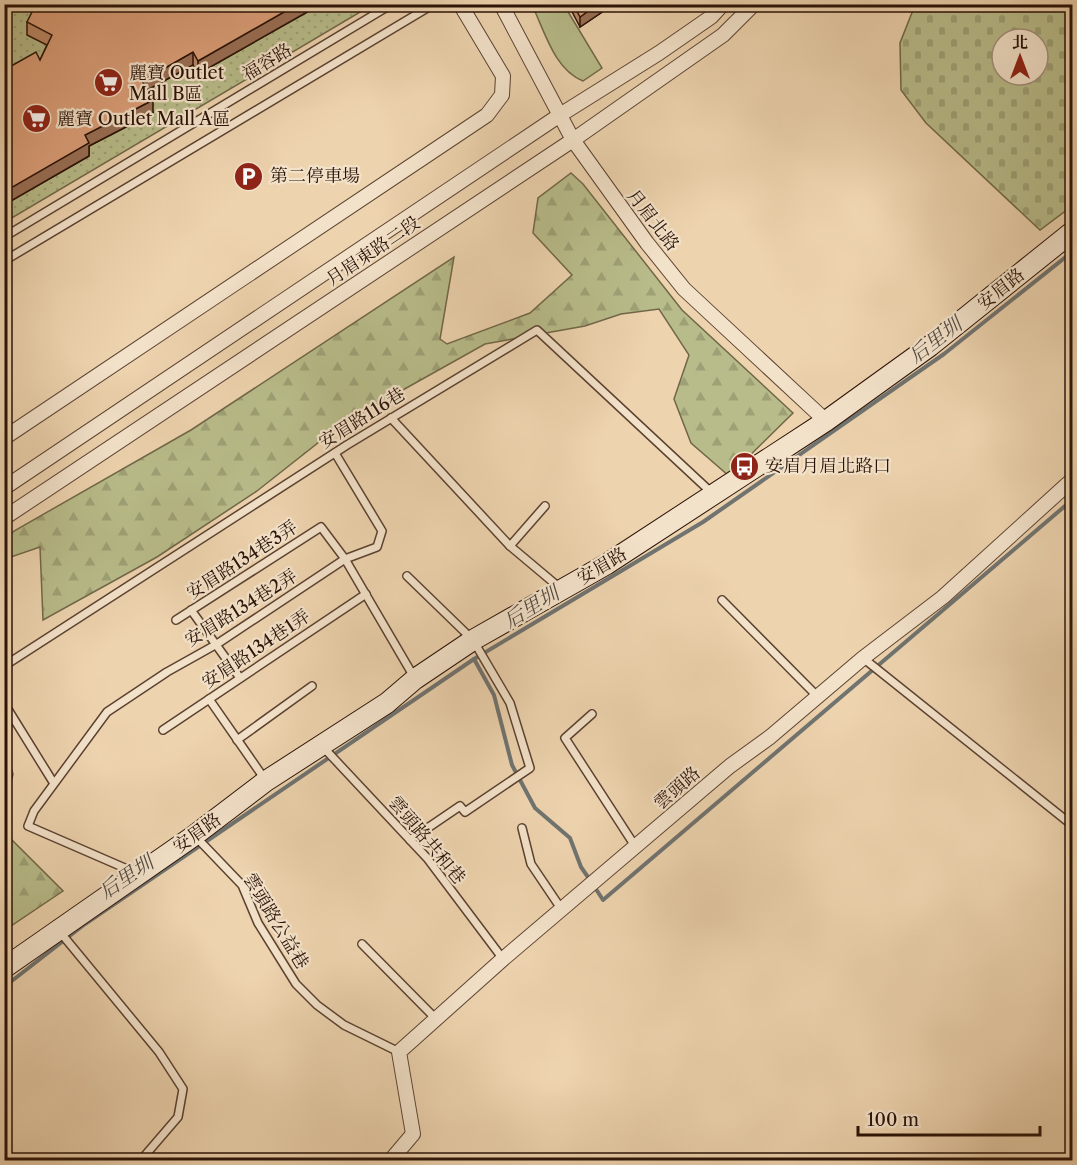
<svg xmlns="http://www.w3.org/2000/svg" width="1077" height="1165" viewBox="0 0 1077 1165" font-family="'Libre Caslon Text','Noto Serif TC',serif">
<defs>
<pattern id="forest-firs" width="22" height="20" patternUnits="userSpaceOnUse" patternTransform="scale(1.5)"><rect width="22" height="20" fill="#b8bc8a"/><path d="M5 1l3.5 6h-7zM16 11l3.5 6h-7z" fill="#9ea176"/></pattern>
<pattern id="cemetery-stones" width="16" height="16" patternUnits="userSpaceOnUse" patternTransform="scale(1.5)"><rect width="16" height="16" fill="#b8bc8a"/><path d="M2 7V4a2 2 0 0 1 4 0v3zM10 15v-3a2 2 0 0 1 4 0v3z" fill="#9ea176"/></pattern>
<pattern id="park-dots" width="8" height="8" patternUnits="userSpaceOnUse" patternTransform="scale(1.5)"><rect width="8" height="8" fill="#b8bc8a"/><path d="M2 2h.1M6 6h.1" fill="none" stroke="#9ea176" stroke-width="1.8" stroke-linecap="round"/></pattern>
</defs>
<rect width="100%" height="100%" fill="#edd3ae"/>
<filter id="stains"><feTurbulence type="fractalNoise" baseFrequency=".00333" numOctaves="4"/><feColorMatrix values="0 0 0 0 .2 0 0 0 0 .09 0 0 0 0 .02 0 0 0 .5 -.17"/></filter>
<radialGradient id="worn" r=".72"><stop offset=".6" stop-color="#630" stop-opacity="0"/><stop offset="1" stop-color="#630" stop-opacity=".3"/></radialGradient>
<!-- grass -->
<path fill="#b8bc8a" stroke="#716748" stroke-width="1.5" d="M532 5H564L602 68 583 81C554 69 545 32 532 5Z"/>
<!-- forest -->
<g fill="url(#forest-firs)" stroke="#716748" stroke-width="1.5">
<polygon points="571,173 583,184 682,310 793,413 729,476 691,443 674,399 689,355 659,309 621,314 585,326 485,344 342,424 257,491 157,557 43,620 40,547 5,559 5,540 14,531 191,430 454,257 440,339 447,344 530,313 572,275 533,233 538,198"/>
<polygon points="5,749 13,774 5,810 4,749"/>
<polygon points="4,832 63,891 5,930 4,930"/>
</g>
<!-- cemetery -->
<path fill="url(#cemetery-stones)" stroke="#716748" stroke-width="1.5" fill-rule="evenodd" d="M915 5H1072V206L1040 230 926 123 901 90 900 43ZM1002 39H1038V75H1002Z"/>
<!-- park -->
<polygon fill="url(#park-dots)" stroke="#716748" stroke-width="1.5" points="5,4 372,5 5,222"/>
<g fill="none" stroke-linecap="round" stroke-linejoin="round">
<!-- stream -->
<g stroke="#707370" stroke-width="4">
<polyline points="474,659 494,695 512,765 535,808 570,838 581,867 590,880"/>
<polyline points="594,886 603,900 1072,500"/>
<polyline points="4,987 85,924 474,659 703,522 944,354 1072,252"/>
</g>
<defs>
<g id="lane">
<polyline points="4,237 392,4"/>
<polyline points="4,261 434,4"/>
<polyline points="391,418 510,546 560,588"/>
<polyline points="510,546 545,506"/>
<polyline points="407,576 473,640 510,703 530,768 465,812 460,806 410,840"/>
<polyline points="722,600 818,697"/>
<polyline points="191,610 240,678"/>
<polyline points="176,620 321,527 345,559 414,677"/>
<polyline points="863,658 1072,825"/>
<polyline points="4,666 347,445 537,330 713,494"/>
<polyline points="209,699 266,781"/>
<polyline points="4,703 53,782"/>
<polyline points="592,714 565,738 635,846"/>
<polyline points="163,730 366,594"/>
<polyline points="237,740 312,686"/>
<polyline points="323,747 427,858 503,959"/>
<polyline points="522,828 531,864 562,910"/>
<polyline points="196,837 242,885 258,923 296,984 317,1005 344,1025 399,1052"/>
<polyline points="134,872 28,826 34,811 107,712 167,672 217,644 345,559 377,547 382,531 335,453"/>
<polyline points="60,932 159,1052 183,1089 178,1117 141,1160"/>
<polyline points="362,944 436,1019"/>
</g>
<g id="street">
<polyline points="501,4 573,140 647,243 684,289 826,421"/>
<polyline points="4,438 487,115 502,95 503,76 460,4"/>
<polyline points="4,488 560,115 659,53 711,17 723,4"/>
<polyline points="4,518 573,140 723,35 754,4"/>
<polyline points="391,1160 413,1134 399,1052 503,959 730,766 770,737 863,658 943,597 1072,480"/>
</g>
<polyline id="secondary" points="4,968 195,835 266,781 387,703 415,679 473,640 607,564 826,421 930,346 1072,232"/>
</defs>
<!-- lane casing -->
<use href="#lane" stroke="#5b4231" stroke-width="10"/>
<!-- street casing -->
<use href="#street" stroke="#5b4231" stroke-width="16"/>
<!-- secondary casing -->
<use href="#secondary" stroke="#2a1207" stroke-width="22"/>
<!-- path -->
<polyline stroke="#2a1207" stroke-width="2" stroke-dasharray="1.5 3" stroke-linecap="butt" points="4,12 9,10 6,4"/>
<!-- lane -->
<use href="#lane" stroke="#f3e2ca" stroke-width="7"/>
<!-- street -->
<use href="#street" stroke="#f3e2ca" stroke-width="14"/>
<!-- secondary -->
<use href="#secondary" stroke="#f3e2ca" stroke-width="20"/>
</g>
<!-- wall -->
<g fill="#bd8968" stroke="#2a1207" stroke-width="1.5">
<polygon points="568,4 614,4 580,27"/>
<polygon points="309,5 309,11 198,74 193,65 147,90 153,113 89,146 89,156 4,205 4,70 40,60 47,45 27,35 27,22"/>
</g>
<!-- shaded-wall -->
<g fill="#9a6f55" stroke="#2a1207" stroke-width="1.5">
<polygon points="298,4 309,4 309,11 198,74 198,61"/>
<polygon points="598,4 614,4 580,27 580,17"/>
<polygon points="193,52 193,65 142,93 142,81"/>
<polygon points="153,100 153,113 89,146 89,156 4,205 4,192 85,135"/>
</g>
<!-- building -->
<g fill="#dc9f79" stroke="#2a1207" stroke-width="1.5">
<polygon points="36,4 298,4 198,61 193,52 142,81 153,100 85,135 89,143 4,192 4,70 36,52 40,60 52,35 27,22"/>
<polygon points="573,4 598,4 580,17"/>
</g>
<!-- icons -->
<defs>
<symbol id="supermarket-disc" viewBox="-11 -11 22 22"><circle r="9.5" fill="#8f2418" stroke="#f3e2ca"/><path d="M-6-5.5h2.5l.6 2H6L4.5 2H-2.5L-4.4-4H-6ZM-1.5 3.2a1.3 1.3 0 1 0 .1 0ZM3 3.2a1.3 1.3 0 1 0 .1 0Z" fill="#fff"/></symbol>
<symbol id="parking-disc" viewBox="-11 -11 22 22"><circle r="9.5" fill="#8f2418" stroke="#f3e2ca"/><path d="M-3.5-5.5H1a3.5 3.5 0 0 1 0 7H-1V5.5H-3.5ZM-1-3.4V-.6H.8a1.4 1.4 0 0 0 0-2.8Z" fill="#fff"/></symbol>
<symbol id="bus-disc" viewBox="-11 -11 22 22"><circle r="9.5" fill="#8f2418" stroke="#f3e2ca"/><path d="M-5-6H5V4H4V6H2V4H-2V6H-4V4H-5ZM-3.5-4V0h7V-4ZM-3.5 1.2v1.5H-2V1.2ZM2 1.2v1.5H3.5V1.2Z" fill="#fff"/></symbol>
</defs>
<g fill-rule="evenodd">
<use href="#supermarket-disc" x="92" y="66" width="33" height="33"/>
<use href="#supermarket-disc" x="20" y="102" width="33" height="33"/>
<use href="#parking-disc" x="232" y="160" width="33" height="33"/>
<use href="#bus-disc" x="728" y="450" width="33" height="33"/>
</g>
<g text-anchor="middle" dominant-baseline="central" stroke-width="4.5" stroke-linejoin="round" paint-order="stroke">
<!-- street labels -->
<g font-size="18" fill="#2a1207" stroke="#f3e2ca">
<text transform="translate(267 62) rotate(-31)">福容路</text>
<text transform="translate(653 220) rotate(52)">月眉北路</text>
<text transform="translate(373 251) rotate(-34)">月眉東路二段</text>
<text transform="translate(1001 289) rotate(-39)">安眉路</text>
<text transform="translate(362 418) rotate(-32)">安眉路116巷</text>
<text transform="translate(242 560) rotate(-33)">安眉路134巷3弄</text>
<text transform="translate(602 566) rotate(-31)">安眉路</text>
<text transform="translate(241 608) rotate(-32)">安眉路134巷2弄</text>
<text transform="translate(256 649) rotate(-34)">安眉路134巷1弄</text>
<text transform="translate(677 788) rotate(-41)">雲頭路</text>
<text transform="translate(197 833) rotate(-36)">安眉路</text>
<text transform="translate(427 840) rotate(50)">雲頭路共和巷</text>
<text transform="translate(276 921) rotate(59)">雲頭路公益巷</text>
</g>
<!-- poi labels -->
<g font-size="18" fill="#2a1207" stroke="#f3e2ca" text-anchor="start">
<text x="129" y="73">麗寶 Outlet<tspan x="129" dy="21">Mall B區</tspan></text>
<text x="57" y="119">麗寶 Outlet Mall A區</text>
<text x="270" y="176">第二停車場</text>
<text x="765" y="466">安眉月眉北路口</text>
</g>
<!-- water labels -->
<g font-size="20" font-style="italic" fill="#534b44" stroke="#f3e2ca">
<text transform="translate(935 340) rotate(-37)">后里圳</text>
<text transform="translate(531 607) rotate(-31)">后里圳</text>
<text transform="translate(126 877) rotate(-34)">后里圳</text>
</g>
</g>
<!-- margin -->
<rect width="1077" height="1165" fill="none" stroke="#edd3ae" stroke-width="24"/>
<rect x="6" y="6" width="1065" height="1153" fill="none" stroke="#2a1207" stroke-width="3"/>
<rect x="12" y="12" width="1053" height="1141" fill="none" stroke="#2a1207" stroke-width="1.5"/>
<!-- north arrow -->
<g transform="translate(1020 57)"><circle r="28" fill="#f3e2ca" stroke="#a38f7c" stroke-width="1.5"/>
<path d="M0-4.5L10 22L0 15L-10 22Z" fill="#8f2418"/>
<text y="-9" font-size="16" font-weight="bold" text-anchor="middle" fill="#2a1207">北</text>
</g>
<!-- scale -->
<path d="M858 1126v9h182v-9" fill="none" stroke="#2a1207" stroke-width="3"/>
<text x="867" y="1126" font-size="18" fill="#2a1207" stroke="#f3e2ca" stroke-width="4.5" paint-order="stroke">100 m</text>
<rect width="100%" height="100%" filter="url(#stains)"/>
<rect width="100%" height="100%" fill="url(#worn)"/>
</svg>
